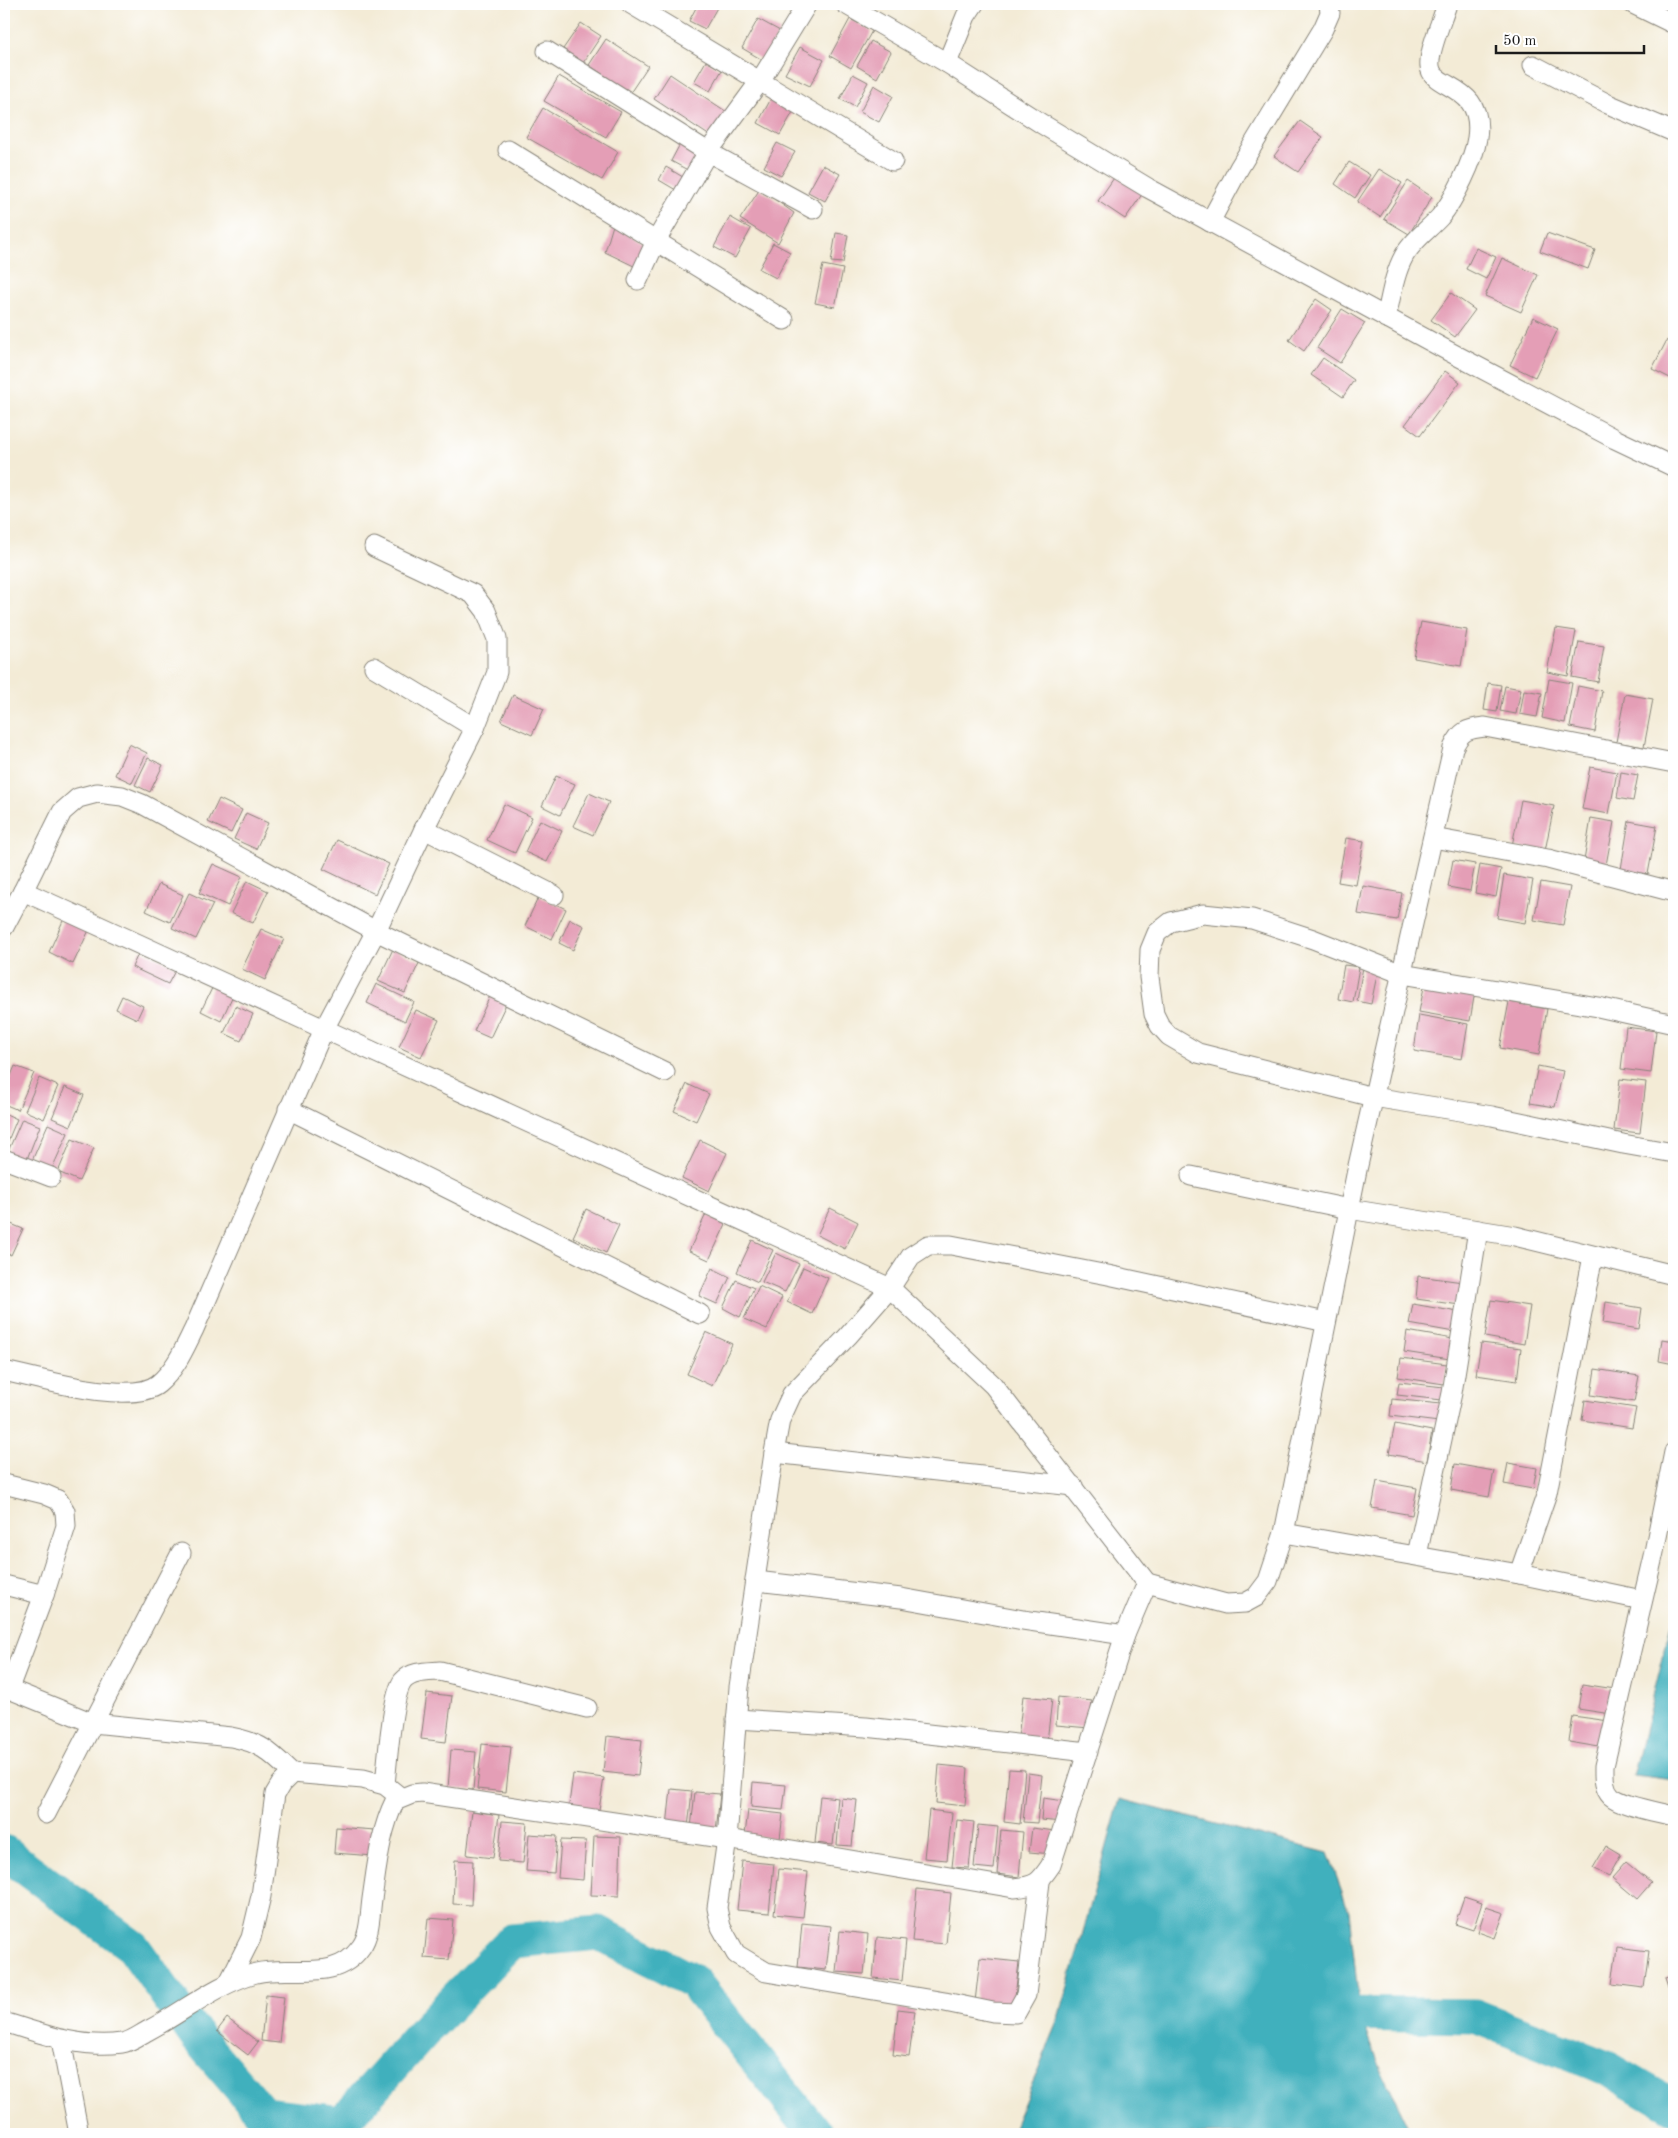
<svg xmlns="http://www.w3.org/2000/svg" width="1678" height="2138" viewBox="0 0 1678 2138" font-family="'Old Standard TT',serif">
<rect width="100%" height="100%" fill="#fff"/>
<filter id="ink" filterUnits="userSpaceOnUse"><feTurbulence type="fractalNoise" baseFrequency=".02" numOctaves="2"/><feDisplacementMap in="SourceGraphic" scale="10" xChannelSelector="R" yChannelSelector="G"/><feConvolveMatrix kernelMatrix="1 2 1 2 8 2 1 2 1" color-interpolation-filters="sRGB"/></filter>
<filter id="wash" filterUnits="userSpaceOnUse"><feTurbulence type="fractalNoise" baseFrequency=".0096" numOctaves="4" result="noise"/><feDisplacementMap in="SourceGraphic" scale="20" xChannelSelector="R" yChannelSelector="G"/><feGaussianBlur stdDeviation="1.12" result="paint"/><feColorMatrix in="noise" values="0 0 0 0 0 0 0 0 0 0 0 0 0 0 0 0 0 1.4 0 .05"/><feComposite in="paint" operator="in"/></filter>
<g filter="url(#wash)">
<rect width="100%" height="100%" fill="#f3ebd6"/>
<!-- water -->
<g fill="#41b0bd" stroke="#2e666c">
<polygon points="1674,1613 1674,1781 1633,1776"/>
<polygon points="1120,1799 1328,1853 1349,1911 1360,2014 1383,2074 1412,2134 1011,2134 1058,2022"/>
</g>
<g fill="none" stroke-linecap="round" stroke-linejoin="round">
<!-- river -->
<g stroke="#41b0bd" stroke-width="35">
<polyline points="4,1852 133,1947 197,2037 263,2114 342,2123 429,2026 512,1941 599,1933 694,1982 816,2134"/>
<polyline points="1315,2026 1339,2014 1475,2016 1609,2069 1674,2107"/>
</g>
</g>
<g id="blocks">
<!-- building -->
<g fill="#e49eb6">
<polygon points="698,4 719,4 705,29 689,21"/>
<polygon points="758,19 780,31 764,61 742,48"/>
<polygon points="850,19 872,31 851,68 830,56"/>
<polygon points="581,23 601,36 583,63 563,49"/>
<polygon points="606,39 648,66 630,93 589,65"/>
<polygon points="871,41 891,52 877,78 857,66"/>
<polygon points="800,47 824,60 810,86 785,74"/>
<polygon points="706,61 722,70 710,91 694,82"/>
<polygon points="670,74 730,114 713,138 654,99"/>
<polygon points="853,74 868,82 855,107 840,99"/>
<polygon points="559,76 621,112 606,137 544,101"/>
<polygon points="874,85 893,96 879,122 860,112"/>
<polygon points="774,93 797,105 780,135 758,123"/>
<polygon points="543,108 618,152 602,180 526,137"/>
<polygon points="1300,121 1323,137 1298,172 1274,156"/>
<polygon points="777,143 795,152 781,176 764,167"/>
<polygon points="680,144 704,157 695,174 671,161"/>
<polygon points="1349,162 1370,175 1355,198 1335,184"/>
<polygon points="823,165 840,174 825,201 808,192"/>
<polygon points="666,167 688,180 681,193 659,180"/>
<polygon points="1379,169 1402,183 1380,217 1357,202"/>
<polygon points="1116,175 1143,193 1125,219 1098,201"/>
<polygon points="1408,181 1432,197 1409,234 1384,219"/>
<polygon points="760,189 794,213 778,243 740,219"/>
<polygon points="730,217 751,229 735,258 714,247"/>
<polygon points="613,225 647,245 638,268 605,252"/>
<polygon points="836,233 848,235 843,263 831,262"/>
<polygon points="1547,233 1595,250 1588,269 1540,251"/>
<polygon points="773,243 790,252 776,278 759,269"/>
<polygon points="1476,248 1496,257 1486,279 1466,269"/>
<polygon points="1502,258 1538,275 1521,312 1485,296"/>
<polygon points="823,265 843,269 835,307 815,303"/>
<polygon points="1451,293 1475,310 1455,337 1431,320"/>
<polygon points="1316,299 1332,310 1304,351 1289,340"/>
<polygon points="1342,309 1365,323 1340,363 1317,348"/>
<polygon points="1533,317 1558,329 1535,377 1510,365"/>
<polygon points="1667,340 1674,344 1674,380 1652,369"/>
<polygon points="1323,358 1354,380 1343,397 1311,375"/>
<polygon points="1445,371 1460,382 1420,436 1405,425"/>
<polygon points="1421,622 1467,630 1461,666 1414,658"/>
<polygon points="1556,628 1576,631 1568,676 1547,672"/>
<polygon points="1579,642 1604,646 1598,682 1572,677"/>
<polygon points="1549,679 1572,683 1565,723 1542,718"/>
<polygon points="1488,683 1501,685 1497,712 1484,710"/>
<polygon points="1505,686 1521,689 1516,714 1500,711"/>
<polygon points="1578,686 1602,691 1595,732 1570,727"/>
<polygon points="1524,690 1542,693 1537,717 1520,714"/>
<polygon points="1625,694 1653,699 1644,747 1616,742"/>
<polygon points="513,695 544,709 532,735 501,721"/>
<polygon points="129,744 147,753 132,783 115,775"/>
<polygon points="148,758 163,765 150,792 135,785"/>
<polygon points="1590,767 1617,772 1609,814 1582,809"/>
<polygon points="1621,772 1638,775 1633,801 1617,798"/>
<polygon points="556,776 575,784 560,815 542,806"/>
<polygon points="589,793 609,802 593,835 573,826"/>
<polygon points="219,799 242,810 231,833 208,822"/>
<polygon points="1521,800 1554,806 1545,851 1512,846"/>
<polygon points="504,804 532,817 515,853 487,840"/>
<polygon points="246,813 268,823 256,849 234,839"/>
<polygon points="1591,818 1614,822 1606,865 1584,861"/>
<polygon points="540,820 562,831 547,862 525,852"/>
<polygon points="1629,821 1657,826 1648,874 1621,869"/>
<polygon points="1346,838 1364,841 1356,885 1338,882"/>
<polygon points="337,840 389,864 375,894 323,869"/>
<polygon points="1453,860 1475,864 1470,891 1448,887"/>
<polygon points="213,864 242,877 228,906 199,893"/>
<polygon points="1480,865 1501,869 1496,897 1475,893"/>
<polygon points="1504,875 1533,880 1525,923 1497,918"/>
<polygon points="247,881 268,891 253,923 231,913"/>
<polygon points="1541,882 1570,887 1563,925 1534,920"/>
<polygon points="159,884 183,895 170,922 146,911"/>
<polygon points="1363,886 1402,893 1397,920 1358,914"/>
<polygon points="189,893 213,904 196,939 172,928"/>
<polygon points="539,896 566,909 552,939 525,926"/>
<polygon points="66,914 91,926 73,964 49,952"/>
<polygon points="570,919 584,926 573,950 559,943"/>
<polygon points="261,929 284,939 265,980 242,969"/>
<polygon points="393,949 420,961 405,993 378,981"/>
<polygon points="140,950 177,967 168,984 132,967"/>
<polygon points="1344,965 1359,967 1353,1002 1338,999"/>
<polygon points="1363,967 1378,970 1371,1004 1357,1001"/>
<polygon points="1425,982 1475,991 1470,1021 1419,1012"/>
<polygon points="214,984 234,993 221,1021 201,1011"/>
<polygon points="376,984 414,1002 405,1021 367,1003"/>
<polygon points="122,996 143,1006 137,1019 116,1009"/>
<polygon points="490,996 506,1004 490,1038 474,1031"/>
<polygon points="1509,1002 1547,1009 1539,1055 1500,1048"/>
<polygon points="236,1006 253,1014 241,1041 224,1033"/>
<polygon points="416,1010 439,1020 421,1057 399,1047"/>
<polygon points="1419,1015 1468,1024 1462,1059 1414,1051"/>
<polygon points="1626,1027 1656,1031 1651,1073 1621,1069"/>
<polygon points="15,1066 34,1073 18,1110 4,1104 4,1092"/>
<polygon points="1538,1066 1563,1071 1555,1107 1530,1103"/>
<polygon points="39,1078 58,1086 44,1119 25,1111"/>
<polygon points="1620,1079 1646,1082 1640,1133 1614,1130"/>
<polygon points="687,1084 709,1094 696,1121 674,1111"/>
<polygon points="65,1087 84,1095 71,1126 52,1118"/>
<polygon points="4,1113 17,1119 7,1143 4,1142"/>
<polygon points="22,1119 40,1126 25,1164 6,1156"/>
<polygon points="48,1124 68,1133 51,1171 31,1163"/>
<polygon points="72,1139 94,1148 79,1181 58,1172"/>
<polygon points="700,1140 727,1153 709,1191 682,1178"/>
<polygon points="830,1208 858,1222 845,1249 817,1235"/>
<polygon points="586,1209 619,1225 606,1253 573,1237"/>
<polygon points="706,1214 726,1224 709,1260 689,1251"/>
<polygon points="4,1221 23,1229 11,1255 4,1252"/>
<polygon points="752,1240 773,1250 758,1282 737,1272"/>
<polygon points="776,1253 799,1264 785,1292 762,1282"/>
<polygon points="803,1267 828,1278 812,1314 787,1302"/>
<polygon points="712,1268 730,1277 717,1304 699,1296"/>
<polygon points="1418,1276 1463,1282 1460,1305 1416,1299"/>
<polygon points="736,1280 754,1288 740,1317 723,1308"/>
<polygon points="759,1286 782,1297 767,1329 744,1319"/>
<polygon points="1491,1300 1530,1306 1524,1344 1485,1337"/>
<polygon points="1606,1302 1642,1308 1639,1329 1603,1323"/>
<polygon points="1413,1304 1458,1312 1454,1332 1409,1324"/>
<polygon points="1407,1331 1453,1339 1450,1359 1404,1352"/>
<polygon points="706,1332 732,1344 712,1386 687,1374"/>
<polygon points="1662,1339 1674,1341 1674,1364 1659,1361"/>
<polygon points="1481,1343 1521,1348 1517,1381 1476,1375"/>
<polygon points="1401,1358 1447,1364 1444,1384 1398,1377"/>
<polygon points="1595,1369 1639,1376 1634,1402 1591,1395"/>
<polygon points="1399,1382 1444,1387 1442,1400 1397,1395"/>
<polygon points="1392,1399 1441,1404 1439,1422 1390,1416"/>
<polygon points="1585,1400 1636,1408 1632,1428 1582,1420"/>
<polygon points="1395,1424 1432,1431 1427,1461 1389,1454"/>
<polygon points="1508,1463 1537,1468 1533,1489 1504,1484"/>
<polygon points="1455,1464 1494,1471 1489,1497 1451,1490"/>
<polygon points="1377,1481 1417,1488 1412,1515 1372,1508"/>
<polygon points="1582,1684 1615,1689 1611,1714 1578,1709"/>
<polygon points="427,1693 452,1696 446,1742 421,1739"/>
<polygon points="1023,1696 1052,1699 1047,1742 1018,1739"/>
<polygon points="1058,1697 1092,1701 1089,1728 1056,1725"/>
<polygon points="1573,1716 1609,1721 1605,1748 1569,1742"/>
<polygon points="607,1736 642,1740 638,1776 603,1772"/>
<polygon points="482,1744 511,1747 506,1792 477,1789"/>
<polygon points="451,1750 476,1752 473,1790 448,1788"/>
<polygon points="939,1765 968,1768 965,1806 936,1803"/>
<polygon points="1009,1769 1025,1770 1020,1824 1004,1822"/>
<polygon points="1028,1773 1042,1775 1037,1823 1023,1822"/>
<polygon points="573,1774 604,1778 598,1816 568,1812"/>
<polygon points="753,1782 786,1785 783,1810 751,1807"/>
<polygon points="671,1789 692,1791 688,1828 667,1826"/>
<polygon points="695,1792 720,1794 716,1831 691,1828"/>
<polygon points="820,1796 838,1798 833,1845 815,1843"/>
<polygon points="841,1798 857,1800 852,1846 837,1845"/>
<polygon points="1043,1798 1064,1801 1062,1822 1041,1820"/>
<polygon points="748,1810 783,1814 780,1839 745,1835"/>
<polygon points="929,1810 952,1813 947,1860 924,1858"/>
<polygon points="472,1811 499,1815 493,1858 467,1855"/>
<polygon points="957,1820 974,1822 969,1868 952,1867"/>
<polygon points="502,1821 527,1823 523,1863 498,1861"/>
<polygon points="978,1825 998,1827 994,1869 974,1867"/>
<polygon points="336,1827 375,1830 374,1856 334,1853"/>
<polygon points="1032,1828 1055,1831 1053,1854 1029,1852"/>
<polygon points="1001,1830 1023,1832 1019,1877 997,1874"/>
<polygon points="529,1834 557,1836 554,1873 526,1871"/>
<polygon points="594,1836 621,1837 619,1896 591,1895"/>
<polygon points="561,1840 586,1841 583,1880 558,1878"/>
<polygon points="1606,1846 1621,1855 1609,1876 1593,1868"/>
<polygon points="455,1860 473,1861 471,1905 453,1904"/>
<polygon points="742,1861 774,1864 769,1913 737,1910"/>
<polygon points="1626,1862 1651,1883 1637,1899 1612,1878"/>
<polygon points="779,1869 808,1872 803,1917 774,1914"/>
<polygon points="917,1889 951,1893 946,1944 912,1941"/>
<polygon points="1464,1897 1482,1903 1473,1930 1455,1924"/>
<polygon points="1486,1907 1504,1913 1495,1938 1478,1932"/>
<polygon points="428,1918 453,1920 449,1960 424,1958"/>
<polygon points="802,1923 831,1926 826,1970 798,1967"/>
<polygon points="840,1931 868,1934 864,1974 836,1972"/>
<polygon points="877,1937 906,1940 902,1981 873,1978"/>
<polygon points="1617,1947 1649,1951 1644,1988 1612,1984"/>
<polygon points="980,1958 1019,1962 1014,2006 975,2002"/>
<polygon points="1674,1974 1674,2001 1666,1977"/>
<polygon points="266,1995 284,1997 279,2043 261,2041"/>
<polygon points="898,2009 915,2011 909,2057 893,2055"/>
<polygon points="227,2018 258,2042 248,2055 217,2031"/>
</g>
</g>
</g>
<g filter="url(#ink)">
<use href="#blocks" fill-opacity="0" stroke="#888479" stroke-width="1"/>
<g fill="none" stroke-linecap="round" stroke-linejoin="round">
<defs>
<g id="minor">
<polyline points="631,4 893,161"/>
<polyline points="845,4 947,63"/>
<polyline points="974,4 966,16 947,63 1042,124 1148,188 1450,352 1615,439 1674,467"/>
<polyline points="1633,4 1674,24"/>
<polyline points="547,51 708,152 813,209"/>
<polyline points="1533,65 1608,104 1674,132"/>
<polyline points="508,150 784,320"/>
<polyline points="1210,222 1239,168 1323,29 1330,13 1329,4"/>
<polyline points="638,280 656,241 708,152 760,81 807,4"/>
<path d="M1386 318C1391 297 1394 274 1404 256 1412 241 1429 229 1440 217 1454 200 1474 160 1477 138 1485 83 1431 90 1430 66 1428 52 1443 18 1447 4"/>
<polyline points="374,547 473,594 486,611 497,639 497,672 475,728"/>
<polyline points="424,829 554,895"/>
<polyline points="1433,838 1548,859 1674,892"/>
<polyline points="23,891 62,812 78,798 97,793 122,796 142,804 376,931 424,829 475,728 374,667"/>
<polyline points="4,927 23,891 324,1029 376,931 665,1072"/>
<polyline points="1674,1024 1598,1007 1402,974 1313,939 1252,919 1203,914 1171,922 1157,933 1150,950 1149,977 1154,1014 1160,1026 1169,1036 1198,1053 1373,1097 1492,1116 1623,1144 1674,1153"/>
<polyline points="288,1109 700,1314"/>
<polyline points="4,1159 51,1177"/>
<polyline points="1191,1176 1349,1209 1515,1236 1674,1275"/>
<path d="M4 1371C37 1378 131 1406 158 1384 176 1369 184 1349 194 1329L324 1029 890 1288 993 1385 1147 1583"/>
<path d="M1674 1452 1654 1552 1604 1766C1604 1776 1603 1788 1611 1796 1622 1806 1659 1812 1674 1816"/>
<polyline points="774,1453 1073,1486"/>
<polyline points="4,1484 44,1494 58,1500 65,1511 66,1526 44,1595 9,1688"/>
<polyline points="1284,1533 1519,1574 1642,1600"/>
<polyline points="1417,1555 1452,1393 1478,1230"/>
<polyline points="1519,1574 1547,1493 1593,1256"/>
<polyline points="756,1581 901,1598 1023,1620 1125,1635"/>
<polyline points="4,1585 44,1595"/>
<path d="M4 1687 93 1723 231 1737C262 1743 270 1752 292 1773"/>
<polyline points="736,1719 866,1727 1088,1752"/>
<path d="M385 1785C387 1765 392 1694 403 1681 412 1671 428 1672 440 1671L587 1708"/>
<polyline points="46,1814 181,1553"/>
<polyline points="1040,1882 1026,1995 1016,2013 993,2012 945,2002 766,1972 736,1954 721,1927 717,1908 727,1839 739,1687 774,1453 780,1420 792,1394 848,1336 890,1288 911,1256 928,1245 951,1245 1108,1275 1326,1322"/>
<polyline points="229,1982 251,1938 261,1896 275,1794 281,1784 292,1773 363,1779 385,1785 400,1797"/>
<path d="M4 2022C42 2034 81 2049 122 2043 131 2042 141 2034 149 2030 185 2011 216 1984 256 1973 292 1964 335 1984 361 1947 370 1935 370 1914 372 1899 377 1866 380 1831 395 1801L412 1794 422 1793 727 1839 1014 1888C1036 1886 1039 1883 1051 1865L1125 1635 1147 1583 1226 1604 1245 1603 1256 1597 1268 1581 1284 1533 1357 1170 1453 748C1461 731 1466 729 1485 727L1674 763"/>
<polyline points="61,2040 79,2134"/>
</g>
</defs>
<!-- minor casing -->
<use href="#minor" stroke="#888479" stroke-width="21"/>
<!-- minor -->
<use href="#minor" stroke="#fff" stroke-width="19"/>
</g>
</g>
<!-- margin -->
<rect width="1678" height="2138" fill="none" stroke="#fff" stroke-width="20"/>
<!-- scale -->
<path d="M1496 45v8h148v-8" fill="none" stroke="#1c1c1c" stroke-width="2.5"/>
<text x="1503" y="45" font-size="15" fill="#1c1c1c" stroke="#ffffff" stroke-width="4" paint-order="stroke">50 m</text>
</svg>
